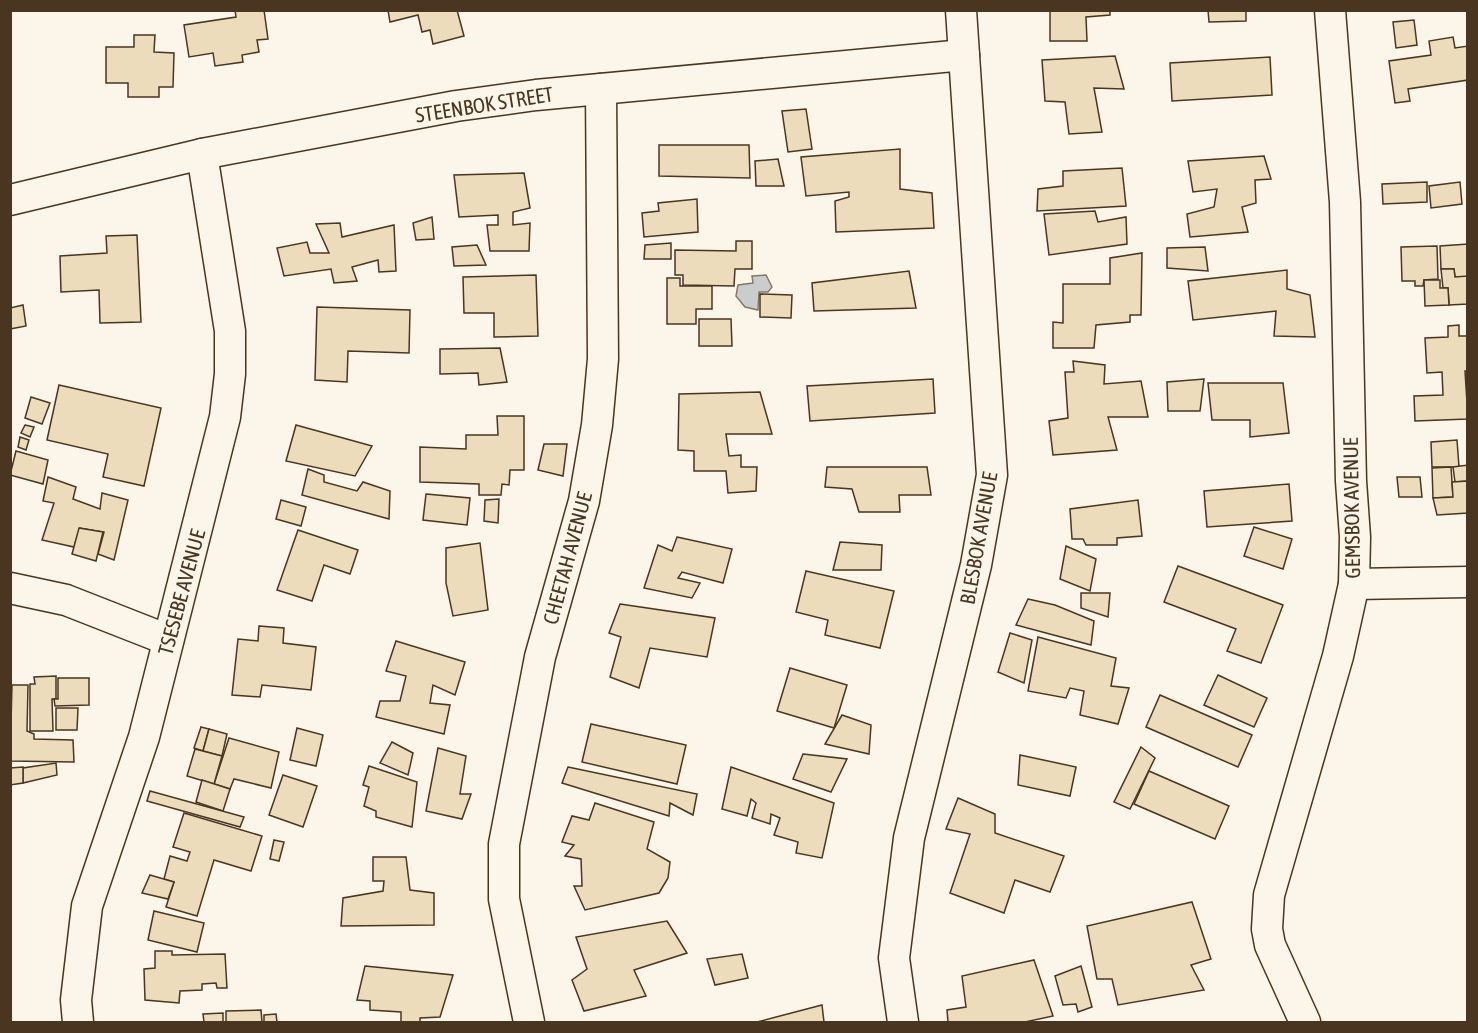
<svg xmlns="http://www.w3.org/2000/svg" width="1478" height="1033" viewBox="0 0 1478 1033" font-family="'Asap Condensed',sans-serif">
<rect width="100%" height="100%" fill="#fbf6e9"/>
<!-- water -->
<polygon fill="#c9cecd" stroke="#887966" stroke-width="1.5" points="766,275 772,287 768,292 759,292 758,310 745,307 736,296 738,285 753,283 752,276"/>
<!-- building -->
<g fill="#ecdcbc" stroke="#4a3520" stroke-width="1.5">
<polygon points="235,10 264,10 268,39 257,40 259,52 242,55 243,62 215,66 213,53 189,57 184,25 236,17"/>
<polygon points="388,10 457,10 464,36 433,44 430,30 422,32 418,15 390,22"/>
<polygon points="1110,10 1110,15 1086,17 1087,41 1050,41 1050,11"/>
<polygon points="1208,10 1246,10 1246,21 1209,22"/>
<polygon points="1414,20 1417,45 1396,48 1393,22"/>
<polygon points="134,35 155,35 154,52 174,53 173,87 159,87 159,97 128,97 128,83 106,83 106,47 134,47"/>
<polygon points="1453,37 1455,48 1468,46 1468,80 1408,89 1410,101 1395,103 1389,61 1431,55 1429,41"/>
<polygon points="1115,56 1124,89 1094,88 1102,132 1069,134 1065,102 1045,101 1042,60"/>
<polygon points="1270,57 1272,95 1172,101 1170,63"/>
<polygon points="806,109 812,149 788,152 782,111"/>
<polygon points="659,145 749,145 750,178 659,176"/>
<polygon points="900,149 900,189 932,193 934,228 836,232 835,201 849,197 849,192 806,196 801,157"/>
<polygon points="1264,156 1271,179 1255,180 1256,203 1242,207 1248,232 1190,237 1187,214 1214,207 1217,189 1193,192 1188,161"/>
<polygon points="778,159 784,186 756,186 755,161"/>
<polygon points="1122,168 1126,206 1037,211 1038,189 1063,186 1063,171"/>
<polygon points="524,173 530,208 513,212 513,225 530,223 529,251 490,251 487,225 498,225 498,215 459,217 454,175"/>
<polygon points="1427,182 1427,202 1383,204 1382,184"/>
<polygon points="1460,182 1462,204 1431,208 1429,186"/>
<polygon points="697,199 698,232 644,237 642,213 659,211 658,203"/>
<polygon points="1095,211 1098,222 1126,217 1127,244 1049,255 1044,214"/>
<polygon points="432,217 434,239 416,240 413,223"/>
<polygon points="340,223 342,237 394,225 396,271 379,272 378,260 352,267 357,281 334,283 331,269 284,276 277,248 307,242 310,253 329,253 316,224"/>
<polygon points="137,235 141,322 100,323 99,290 61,292 60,256 107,253 106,236"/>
<polygon points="736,241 752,241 752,269 735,269 734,286 683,285 683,275 675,275 675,250 736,251"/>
<polygon points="671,243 671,259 644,259 645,245"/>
<polygon points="1468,244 1468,277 1455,277 1454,269 1441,269 1440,246"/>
<polygon points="477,245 486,265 454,266 452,247"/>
<polygon points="1437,246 1438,279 1424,280 1423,286 1415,286 1415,281 1402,281 1401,247"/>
<polygon points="1205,247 1208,271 1167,268 1167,248"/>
<polygon points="1142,253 1141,315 1130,315 1130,322 1096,325 1094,348 1053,348 1053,322 1063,323 1063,284 1110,284 1110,258"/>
<polygon points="1441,269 1454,269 1455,277 1468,276 1468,304 1449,305 1448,288 1443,288"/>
<polygon points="1287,270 1287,289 1310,295 1315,337 1274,336 1276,311 1193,320 1188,281"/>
<polygon points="909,271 916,308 814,311 812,283"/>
<polygon points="536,275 538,336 494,337 494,313 464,313 463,277"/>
<polygon points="667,278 680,278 680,286 712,286 712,309 696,309 696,324 667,324"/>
<polygon points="1424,280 1440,280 1440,288 1448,288 1449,305 1425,306"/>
<polygon points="760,294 792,295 791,318 760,317"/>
<polygon points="23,305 26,326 10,329 10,308"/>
<polygon points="317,307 410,310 409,353 348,351 347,382 315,380"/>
<polygon points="699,319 731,319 732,346 699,346"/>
<polygon points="1459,325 1459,336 1468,336 1468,371 1465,371 1468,419 1415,421 1414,396 1443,395 1442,372 1427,373 1425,338 1448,337 1448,326"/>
<polygon points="500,348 507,382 479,385 478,373 440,374 440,349"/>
<polygon points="1073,361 1105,365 1104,384 1141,381 1148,417 1108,417 1117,450 1053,455 1049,421 1068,418 1065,372 1074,372"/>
<polygon points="933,379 935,413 810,421 807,386"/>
<polygon points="1204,379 1200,411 1168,411 1167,382"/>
<polygon points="1208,383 1283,383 1289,433 1250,437 1250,420 1212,420"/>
<polygon points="59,385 161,408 144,486 103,477 108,454 47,440"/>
<polygon points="760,392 772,434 726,434 729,456 741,455 741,467 757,467 756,491 728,493 726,471 694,471 694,451 678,450 679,394"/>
<polygon points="31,397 50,403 42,424 25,418"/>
<polygon points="497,416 524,416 524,470 510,470 509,485 502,484 501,495 479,495 479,484 420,482 420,447 466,449 466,435 498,435"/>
<polygon points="25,425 34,427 30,437 21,433"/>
<polygon points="296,425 372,446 355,476 286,461"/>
<polygon points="20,437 29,440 26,450 18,447"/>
<polygon points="1457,440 1459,467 1432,467 1431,442"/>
<polygon points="544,444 567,444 563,476 538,470"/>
<polygon points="16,451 48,460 43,484 10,475"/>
<polygon points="1468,465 1468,481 1455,482 1453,467"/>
<polygon points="827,467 927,467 931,495 899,495 900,512 859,512 852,489 825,487"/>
<polygon points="1451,467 1453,497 1433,498 1432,468"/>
<polygon points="308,469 324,475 324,482 357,491 363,482 390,491 389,519 302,495"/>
<polygon points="48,477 76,487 73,499 100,509 102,493 128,500 114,560 98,554 104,532 80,528 74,547 42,540 54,503 43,501"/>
<polygon points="1397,477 1420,477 1422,497 1399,497"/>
<polygon points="1468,481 1468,513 1437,515 1433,498 1453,497 1452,482"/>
<polygon points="1289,484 1292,521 1207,527 1204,491"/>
<polygon points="426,494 470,498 467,525 423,520"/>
<polygon points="499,499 498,523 484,521 485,500"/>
<polygon points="281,500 306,507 301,526 276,519"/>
<polygon points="1138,500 1142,536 1117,538 1117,545 1086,545 1083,539 1072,539 1070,509"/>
<polygon points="1254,527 1292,539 1283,569 1244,556"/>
<polygon points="79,528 103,532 96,561 72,554"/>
<polygon points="298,530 358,550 350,574 324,565 312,601 277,590"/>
<polygon points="677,537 732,549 723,583 682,572 678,578 700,583 692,598 644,588 658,545 672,551"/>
<polygon points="840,542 882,545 881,570 833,570"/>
<polygon points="480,543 488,610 453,616 446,583 446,548"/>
<polygon points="1066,546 1096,559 1090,591 1060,579"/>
<polygon points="1178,566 1283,605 1261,663 1227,651 1236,629 1164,602"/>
<polygon points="806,571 894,591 880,648 825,635 828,620 796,612"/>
<polygon points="1081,593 1110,593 1108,617 1081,608"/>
<polygon points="1028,599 1055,605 1094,621 1091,645 1016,625"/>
<polygon points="620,604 715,618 707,657 650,648 639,688 610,677 621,637 609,633"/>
<polygon points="259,626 284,628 283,643 316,647 311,690 262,685 260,697 232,695 238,639 258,641"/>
<polygon points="1010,633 1032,640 1024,683 998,672"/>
<polygon points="1038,637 1116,658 1111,686 1129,688 1118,724 1080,715 1084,691 1070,688 1066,698 1028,691"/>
<polygon points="396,641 465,662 455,695 433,685 430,703 450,705 444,734 376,717 380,701 400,701 406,676 386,671"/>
<polygon points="790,668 847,685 834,728 777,711"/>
<polygon points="1218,675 1267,698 1254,727 1204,705"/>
<polygon points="56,676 56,699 52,699 53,731 30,731 30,684 35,684 34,677"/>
<polygon points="58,678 89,678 89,705 55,706 54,699 58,699"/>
<polygon points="12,685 28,685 27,731 34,734 34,739 73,740 74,762 10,761"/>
<polygon points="1160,695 1252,735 1238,767 1146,727"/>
<polygon points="56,708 78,708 77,730 56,730"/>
<polygon points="842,715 871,725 869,754 825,744"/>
<polygon points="591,724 686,745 677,784 582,762"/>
<polygon points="201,727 209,729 203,751 194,748"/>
<polygon points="297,728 323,735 316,766 290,760"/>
<polygon points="209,729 227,734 222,756 203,751"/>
<polygon points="229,738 279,752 271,788 234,779 230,789 214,784"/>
<polygon points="392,742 413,753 408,775 380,763"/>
<polygon points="1141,747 1155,758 1130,809 1114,802"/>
<polygon points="438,748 466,756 460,794 471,794 462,819 426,811"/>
<polygon points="195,749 222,756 214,784 187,776"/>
<polygon points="803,754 847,759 831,792 793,779"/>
<polygon points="1020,755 1076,767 1070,796 1018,785"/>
<polygon points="56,763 57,775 23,783 23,768"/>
<polygon points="369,766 417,782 412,827 376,817 376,811 364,806 369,787 363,785"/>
<polygon points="23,767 23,783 10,785 10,768"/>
<polygon points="568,767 697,794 693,815 670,803 669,816 562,783"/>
<polygon points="731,767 834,803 822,858 796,853 798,842 774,835 780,818 771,814 770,824 752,818 756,803 751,799 747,816 722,809"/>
<polygon points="1149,771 1229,806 1215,839 1134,804"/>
<polygon points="283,775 317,786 303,827 269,815"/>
<polygon points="202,780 230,789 223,811 196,802"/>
<polygon points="150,791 244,817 240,827 147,801"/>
<polygon points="958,798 995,814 995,833 1064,856 1050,892 1015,880 1004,913 950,893 970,834 946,829"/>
<polygon points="595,803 654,822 647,849 670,862 668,878 659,893 585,910 574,886 582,886 581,859 565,856 574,845 562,842 572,816 589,820"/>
<polygon points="184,813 262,836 251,871 214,860 197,916 166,907 174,882 164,879 170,856 187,861 190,852 173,847"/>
<polygon points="274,840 284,842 279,861 270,859"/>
<polygon points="373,857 406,857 410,890 434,893 434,925 341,926 343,898 383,891 384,881 373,881"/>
<polygon points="150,875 174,882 168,899 142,893"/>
<polygon points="1192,902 1211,959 1191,965 1204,990 1118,1005 1112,979 1097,979 1087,926"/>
<polygon points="154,911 204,923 197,952 148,940"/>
<polygon points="667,921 687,953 634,970 646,996 584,1011 572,980 587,969 576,937"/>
<polygon points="155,951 172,951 172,955 225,954 227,988 217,988 216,983 202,984 202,990 180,991 179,1003 145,1000 144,969 155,968"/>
<polygon points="742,954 748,978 715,985 707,959"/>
<polygon points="1034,960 1053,1016 1025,1022 948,1022 947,1010 966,1007 962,976"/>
<polygon points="365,966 453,975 440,1017 420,1018 420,1022 401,1022 401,1012 370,1010 370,1001 357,1000"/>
<polygon points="1081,966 1092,1007 1078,1012 1076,1004 1063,1005 1055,976"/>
<polygon points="822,1005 824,1022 757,1022"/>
<polygon points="261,1010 262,1022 226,1022 226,1011"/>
<polygon points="223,1013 223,1022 204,1022 203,1014"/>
<polygon points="276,1014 277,1022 264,1022 264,1015"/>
</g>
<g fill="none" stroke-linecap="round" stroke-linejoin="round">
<defs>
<g id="minor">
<polyline points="10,200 202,154 456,106 536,95 964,55"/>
<polyline points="1354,584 1468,582"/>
<polyline points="10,588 66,600 168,640"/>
<polyline points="78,1022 76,1000 87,906 144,737 225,417 230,374 230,331 202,154"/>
<polyline points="529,1022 504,899 504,844 540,657 584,501 597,425 603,359 601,89"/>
<polyline points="903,1022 894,958 909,838 976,565 992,475 961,10"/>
<polyline points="1305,1022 1270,945 1267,929 1269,895 1338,656 1354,584 1355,537 1351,481 1345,202 1330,10"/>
</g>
</defs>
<!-- minor casing -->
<use href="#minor" stroke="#4a3520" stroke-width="33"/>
<!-- minor -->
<use href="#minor" stroke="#fbf6e9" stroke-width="30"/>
</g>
<g text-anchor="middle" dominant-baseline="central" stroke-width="4.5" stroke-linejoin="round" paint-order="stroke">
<!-- street labels -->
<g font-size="21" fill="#4a3520" stroke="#fbf6e9">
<text transform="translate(484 104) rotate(-9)">STEENBOK STREET</text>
<text transform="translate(1351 508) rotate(-91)">GEMSBOK AVENUE</text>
<text transform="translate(978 538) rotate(-80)">BLESBOK AVENUE</text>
<text transform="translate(567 558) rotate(-75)">CHEETAH AVENUE</text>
<text transform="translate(181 592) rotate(-75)">TSESEBE AVENUE</text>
</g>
</g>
<!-- border -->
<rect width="1478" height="1033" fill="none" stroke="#4a3520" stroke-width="24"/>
</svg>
